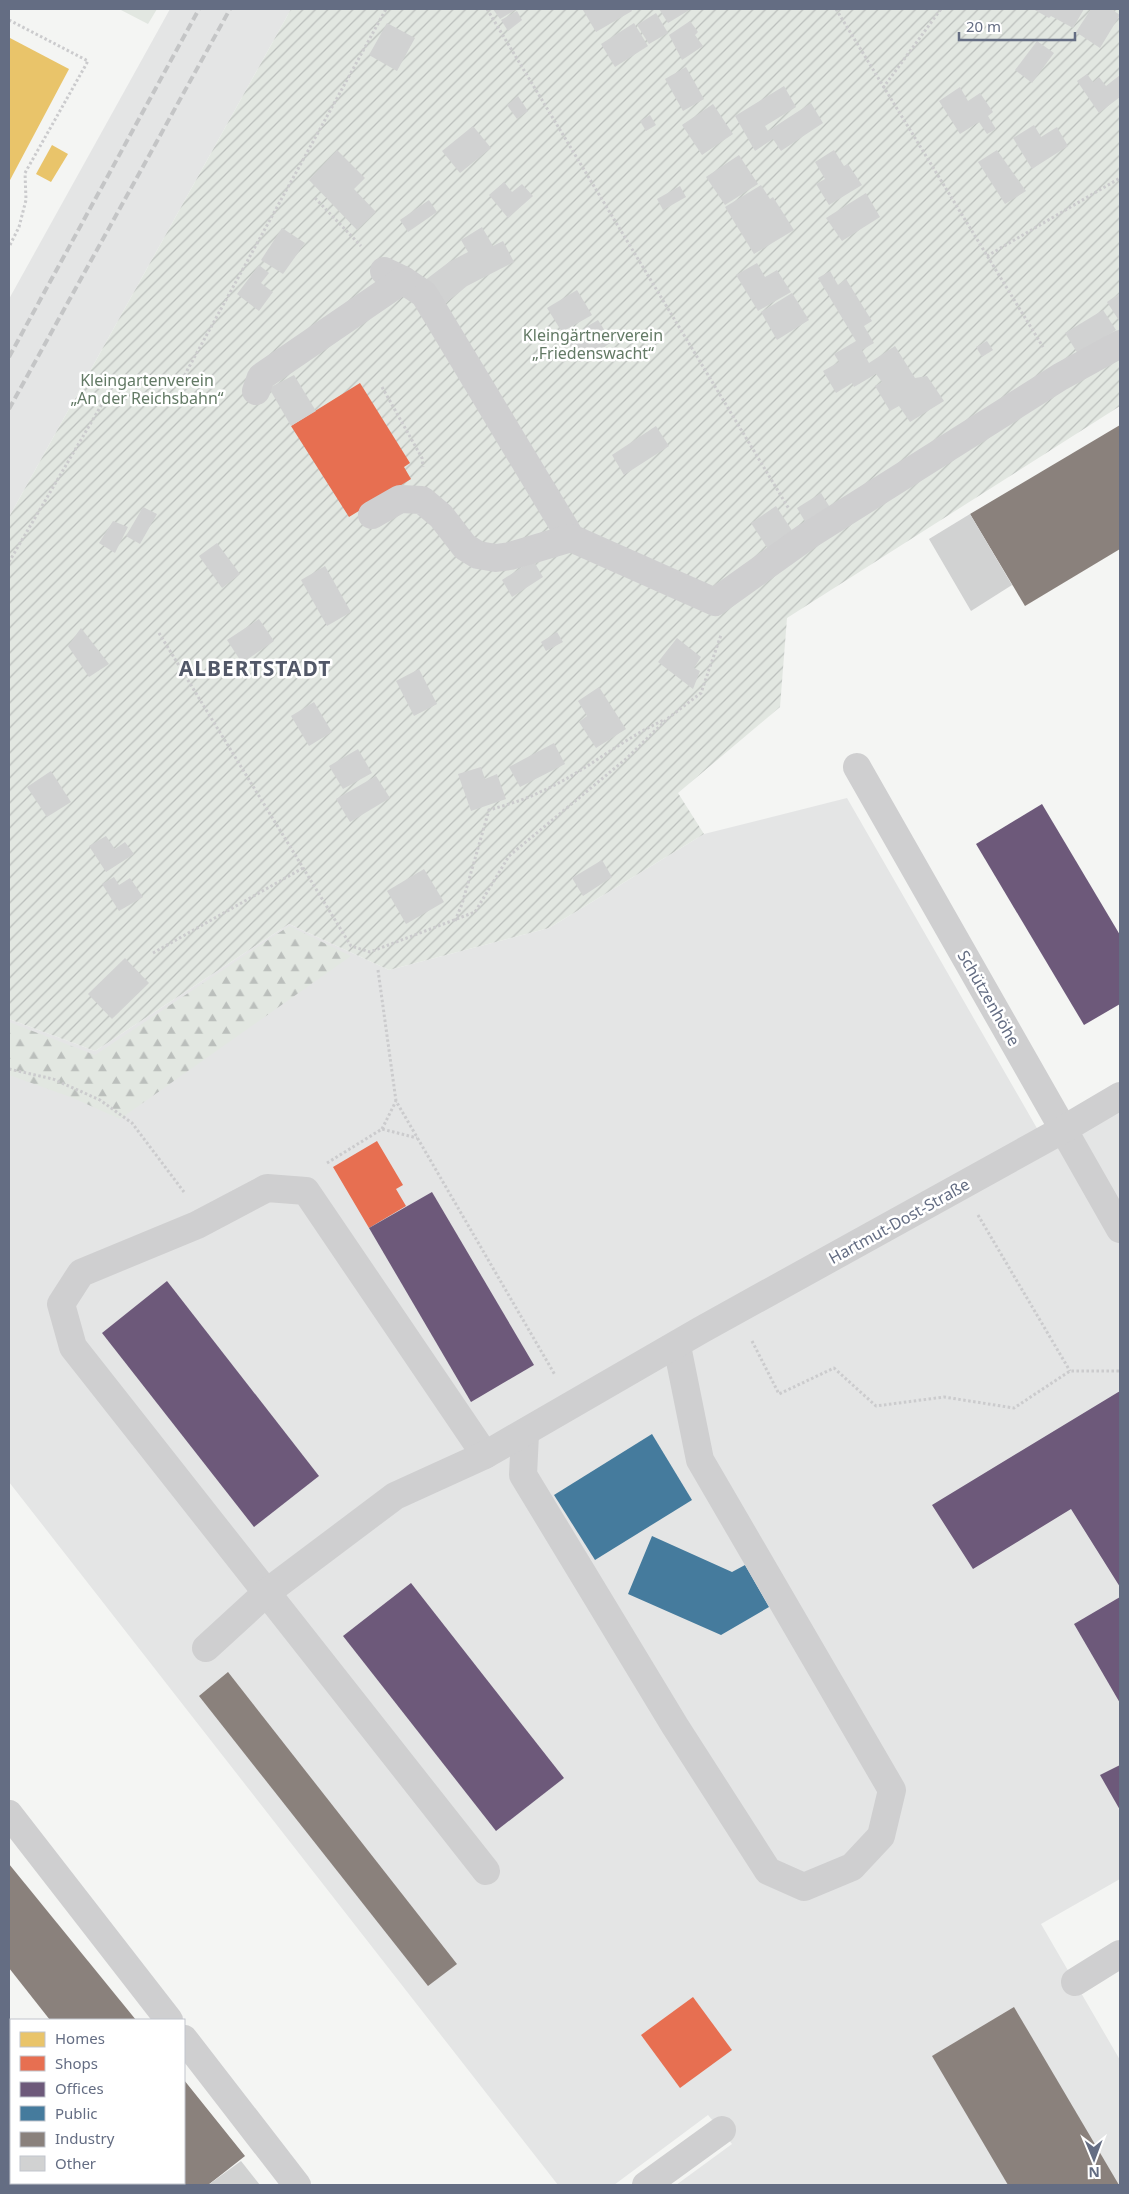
<svg xmlns="http://www.w3.org/2000/svg" width="1129" height="2194" viewBox="0 0 1129 2194" font-family="'Noto Sans',sans-serif">
<defs>
<pattern id="forest-firs" width="22" height="20" patternUnits="userSpaceOnUse" patternTransform="scale(1.25)"><rect width="22" height="20" fill="#e2e7e1"/><path d="M5 1l3.5 6h-7zM16 11l3.5 6h-7z" fill="#bbbfbc"/></pattern>
<pattern id="garden-furrows" width="10" height="10" patternUnits="userSpaceOnUse" patternTransform="scale(1.25)"><rect width="10" height="10" fill="#e2e7e1"/><path d="M-1 1l2-2M0 10L10 0M9 11l2-2" fill="none" stroke="#bbbfbc"/></pattern>
</defs>
<rect width="100%" height="100%" fill="#f4f5f3"/>
<!-- built -->
<g fill="#e4e5e5">
<polygon points="170,9 291,9 9,517 9,299"/>
<polygon points="847,798 1046,1144 1120,1100 1120,1879 1041,1924 1120,2060 1120,2185 676,2185 732,2144 708,2115 614,2185 558,2185 9,1482 9,1019 95,1051 289,924 389,970 549,928 704,834"/>
</g>
<!-- green -->
<polygon fill="#e2e7e1" points="119,9 157,9 148,24"/>
<!-- forest -->
<polygon fill="url(#forest-firs)" points="289,926 351,956 120,1119 73,1098 9,1075 9,1022 95,1055"/>
<!-- garden -->
<polygon fill="url(#garden-furrows)" points="291,9 1120,9 1120,406 787,618 780,707 678,793 704,834 549,928 389,970 289,924 95,1051 9,1019 9,517"/>
<!-- homes -->
<g fill="#e9c46a">
<polygon points="10,38 69,69 9,182 9,41"/>
<polygon points="52,145 68,154 51,182 36,174"/>
</g>
<!-- shops -->
<g fill="#e76f51">
<polygon points="360,383 410,463 404,467 411,479 349,517 291,426"/>
<polygon points="377,1141 403,1185 396,1189 406,1206 369,1228 333,1167"/>
<polygon points="693,1997 732,2050 680,2088 641,2035"/>
</g>
<!-- offices -->
<g fill="#6d597a">
<polygon points="1042,804 1120,935 1120,1004 1084,1025 976,844"/>
<polygon points="432,1192 534,1365 471,1402 369,1228"/>
<polygon points="167,1281 319,1476 254,1527 102,1333"/>
<polygon points="1120,1391 1120,1587 1071,1509 973,1569 932,1505"/>
<polygon points="411,1583 564,1778 496,1831 343,1636"/>
<polygon points="1120,1597 1120,1703 1074,1624"/>
<polygon points="1120,1765 1120,1810 1100,1775"/>
</g>
<!-- public -->
<g fill="#457b9d">
<polygon points="652,1434 692,1500 595,1560 554,1495"/>
<polygon points="652,1536 732,1572 745,1565 769,1607 721,1635 628,1594"/>
</g>
<!-- industry -->
<g fill="#8a817c">
<polygon points="1120,425 1120,549 1025,606 970,514"/>
<polygon points="228,1672 457,1964 428,1986 199,1696"/>
<polygon points="9,1864 136,2020 50,2020 9,1968"/>
<polygon points="1014,2007 1119,2185 1008,2185 932,2056"/>
<polygon points="184,2080 245,2156 208,2185 184,2185 182,2183 184,2183"/>
</g>
<!-- building -->
<g fill="#d1d2d2">
<polygon points="493,9 517,9 500,19"/>
<polygon points="585,9 631,9 632,11 596,32 583,10"/>
<polygon points="659,9 691,9 668,23"/>
<polygon points="1033,9 1084,9 1073,28 1051,16 1049,18"/>
<polygon points="1091,9 1111,9 1120,15 1100,48 1076,32"/>
<polygon points="517,11 522,20 508,31 501,20"/>
<polygon points="656,13 668,33 649,44 637,25"/>
<polygon points="690,21 698,32 695,35 703,46 682,60 669,35"/>
<polygon points="387,23 415,38 397,71 369,55"/>
<polygon points="634,23 648,46 615,67 601,44"/>
<polygon points="1037,41 1054,53 1032,83 1015,70"/>
<polygon points="686,67 704,99 683,111 665,79"/>
<polygon points="1087,74 1093,82 1099,77 1106,86 1120,75 1120,97 1099,113 1077,81"/>
<polygon points="784,86 796,107 765,126 768,131 811,103 823,123 781,151 773,139 755,151 735,116"/>
<polygon points="960,87 968,101 980,93 993,112 988,116 996,129 987,134 979,122 960,134 939,101"/>
<polygon points="518,96 528,111 517,119 507,105"/>
<polygon points="713,104 733,134 702,155 682,125"/>
<polygon points="650,115 656,125 646,131 640,121"/>
<polygon points="1034,125 1041,137 1057,127 1068,146 1032,169 1013,138"/>
<polygon points="473,126 491,148 460,173 442,151"/>
<polygon points="337,150 365,178 354,189 376,212 357,230 309,180"/>
<polygon points="834,150 844,166 848,164 862,185 829,205 816,184 825,179 815,162"/>
<polygon points="997,150 1026,191 1005,204 978,162"/>
<polygon points="739,155 758,184 725,205 706,177"/>
<polygon points="504,182 512,192 522,184 533,196 508,218 489,195"/>
<polygon points="761,185 770,199 773,197 794,230 754,254 725,207"/>
<polygon points="680,186 686,197 663,210 657,199"/>
<polygon points="866,193 880,217 842,241 826,218"/>
<polygon points="429,200 437,212 408,232 400,220"/>
<polygon points="482,227 493,246 503,241 514,262 467,286 442,306 424,281 449,262 468,252 461,240"/>
<polygon points="282,228 305,243 283,274 261,260"/>
<polygon points="757,263 765,277 777,270 791,292 758,311 736,275"/>
<polygon points="259,265 269,273 261,283 273,292 259,311 237,294"/>
<polygon points="830,271 838,285 846,279 872,321 864,326 874,343 862,350 869,363 895,346 915,378 927,376 944,401 910,422 899,406 890,411 875,386 882,382 876,374 854,387 852,383 836,393 823,371 839,362 834,354 856,341 818,278"/>
<polygon points="577,290 592,315 562,332 547,308"/>
<polygon points="792,293 809,320 777,340 761,312"/>
<polygon points="1120,293 1120,322 1107,302"/>
<polygon points="1103,310 1116,330 1078,354 1065,333"/>
<polygon points="598,320 612,342 580,362 566,339"/>
<polygon points="987,341 993,350 982,357 976,347"/>
<polygon points="294,375 316,411 291,426 269,388"/>
<polygon points="656,426 669,446 624,475 612,455"/>
<polygon points="821,493 831,509 807,525 797,508"/>
<polygon points="776,506 795,535 770,552 751,523"/>
<polygon points="143,507 157,514 140,544 126,536"/>
<polygon points="970,514 1012,585 971,611 929,539"/>
<polygon points="113,521 128,527 115,553 99,543"/>
<polygon points="217,543 240,574 222,588 199,556"/>
<polygon points="533,560 543,577 512,597 502,580"/>
<polygon points="325,566 351,612 327,626 301,580"/>
<polygon points="259,619 274,641 242,663 227,640"/>
<polygon points="81,628 109,664 89,677 68,646"/>
<polygon points="557,632 563,642 546,651 541,642"/>
<polygon points="677,638 701,657 694,668 700,671 693,689 658,662"/>
<polygon points="419,669 437,704 414,716 396,681"/>
<polygon points="599,687 626,729 596,748 579,722 587,716 578,701"/>
<polygon points="314,702 332,732 309,746 291,716"/>
<polygon points="554,743 565,764 520,787 509,767"/>
<polygon points="358,749 372,773 343,789 329,766"/>
<polygon points="481,767 485,779 497,774 506,799 471,811 458,774"/>
<polygon points="51,771 71,802 47,817 27,787"/>
<polygon points="376,776 390,798 350,822 336,799"/>
<polygon points="106,836 115,849 125,842 134,854 106,872 89,846"/>
<polygon points="602,860 612,877 583,896 572,878"/>
<polygon points="424,869 444,902 406,924 387,891"/>
<polygon points="114,877 119,885 130,878 143,897 119,911 102,884"/>
<polygon points="125,958 149,983 112,1019 88,994"/>
<polygon points="241,2161 260,2185 208,2185"/>
</g>
<g fill="none" stroke-linecap="round" stroke-linejoin="round">
<!-- path -->
<g stroke="#cbcbcd" stroke-width="3" stroke-dasharray="2.5 2.5" stroke-linecap="butt">
<polyline points="487,9 789,509"/>
<polyline points="836,9 1043,347"/>
<polyline points="9,20 88,61 25,173 26,200 19,227 9,247"/>
<polyline points="883,88 941,9"/>
<polyline points="315,198 361,246"/>
<polyline points="987,256 1120,178"/>
<polyline points="382,387 422,458 423,467"/>
<polyline points="9,562 115,382 183,378 386,9"/>
<polyline points="159,633 351,946 370,952 475,912 509,856 627,758 667,719 701,693 721,635"/>
<path d="M455 921 462 904 489 810C506 805 524 800 540 792 584 773 620 740 664 720"/>
<polyline points="153,953 303,868"/>
<polyline points="378,970 396,1101 555,1375"/>
<polyline points="9,1069 53,1079 100,1100 132,1123 184,1192"/>
<polyline points="382,1129 396,1101"/>
<polyline points="327,1163 382,1129 417,1138"/>
<polyline points="978,1215 1070,1371"/>
<polyline points="752,1341 779,1394 834,1368 876,1406 944,1397 1014,1408 1070,1371 1120,1371"/>
</g>
<!-- minor -->
<g stroke="#cfcfd0" stroke-width="28">
<polyline points="384,271 403,280 424,294 571,538"/>
<polyline points="256,391 261,377 403,280"/>
<polyline points="372,515 400,499 422,500 441,516 465,547 478,555 496,558 510,556 571,538 715,602 806,537 1060,377 1120,344"/>
<polyline points="857,767 1120,1229"/>
<polyline points="525,1434 523,1475 675,1726 768,1871 804,1887 852,1867 881,1836 892,1790 700,1460 677,1346"/>
<polyline points="485,1455 306,1191 267,1188 197,1225 81,1273 61,1304 73,1347 486,1871"/>
<polyline points="206,1648 266,1593 395,1496 485,1455 701,1330 1064,1129 1120,1096"/>
<polyline points="9,1814 169,2020"/>
<polyline points="1075,1982 1120,1954"/>
<polyline points="184,2039 297,2185"/>
<polyline points="9,2115 11,2117"/>
<polyline points="70,2183 73,2185"/>
<polyline points="646,2185 722,2130"/>
</g>
<!-- rail -->
<g stroke="#c4c5c6" stroke-width="4" stroke-dasharray="8 4" stroke-linecap="butt">
<polyline points="9,357 199,9"/>
<polyline points="9,409 230,9"/>
</g>
</g>
<g text-anchor="middle" dominant-baseline="central" stroke-width="5" stroke-linejoin="round" paint-order="stroke">
<!-- park labels -->
<g font-size="16" fill="#637a65" stroke="#fff">
<text x="593" y="335">Kleingärtnerverein<tspan x="593" dy="18">„Friedenswacht“</tspan></text>
<text x="147" y="380">Kleingartenverein<tspan x="147" dy="18">„An der Reichsbahn“</tspan></text>
</g>
<!-- street labels -->
<g font-size="16" fill="#646d83" stroke="#fff">
<text transform="translate(989 998) rotate(60)">Schützenhöhe</text>
<text transform="translate(899 1221) rotate(-29)">Hartmut-Dost-Straße</text>
</g>
<!-- district labels -->
<g font-size="21" font-weight="bold" letter-spacing="1" fill="#525868" stroke="#fff">
<text x="255" y="668">ALBERTSTADT</text>
</g>
</g>
<!-- border -->
<rect width="1129" height="2194" fill="none" stroke="#646d83" stroke-width="20"/>
<!-- legend -->
<rect x="10" y="2019" width="175" height="165" fill="#ffffff" stroke="#c1c5cd"/>
<rect x="20" y="2032" width="25" height="15" fill="#e9c46a" stroke="#c1c5cd"/>
<text x="55" y="2044" font-size="15" fill="#646d83">Homes</text>
<rect x="20" y="2056" width="25" height="15" fill="#e76f51" stroke="#c1c5cd"/>
<text x="55" y="2069" font-size="15" fill="#646d83">Shops</text>
<rect x="20" y="2082" width="25" height="15" fill="#6d597a" stroke="#c1c5cd"/>
<text x="55" y="2094" font-size="15" fill="#646d83">Offices</text>
<rect x="20" y="2106" width="25" height="15" fill="#457b9d" stroke="#c1c5cd"/>
<text x="55" y="2119" font-size="15" fill="#646d83">Public</text>
<rect x="20" y="2132" width="25" height="15" fill="#8a817c" stroke="#c1c5cd"/>
<text x="55" y="2144" font-size="15" fill="#646d83">Industry</text>
<rect x="20" y="2156" width="25" height="15" fill="#d1d2d2" stroke="#c1c5cd"/>
<text x="55" y="2169" font-size="15" fill="#646d83">Other</text>
<!-- north arrow -->
<g transform="translate(1094 2159) rotate(179)" stroke="#ffffff" stroke-width="4" paint-order="stroke">
<path d="M0-4L9 19L0 12L-9 19Z" fill="#646d83"/>
<text y="-8" font-size="14" font-weight="bold" text-anchor="middle" fill="#646d83">N</text>
</g>
<!-- scale -->
<path d="M959 32v8h116v-8" fill="none" stroke="#646d83" stroke-width="2.5"/>
<text x="966" y="32" font-size="15" fill="#646d83" stroke="#ffffff" stroke-width="4" paint-order="stroke">20 m</text>
</svg>
